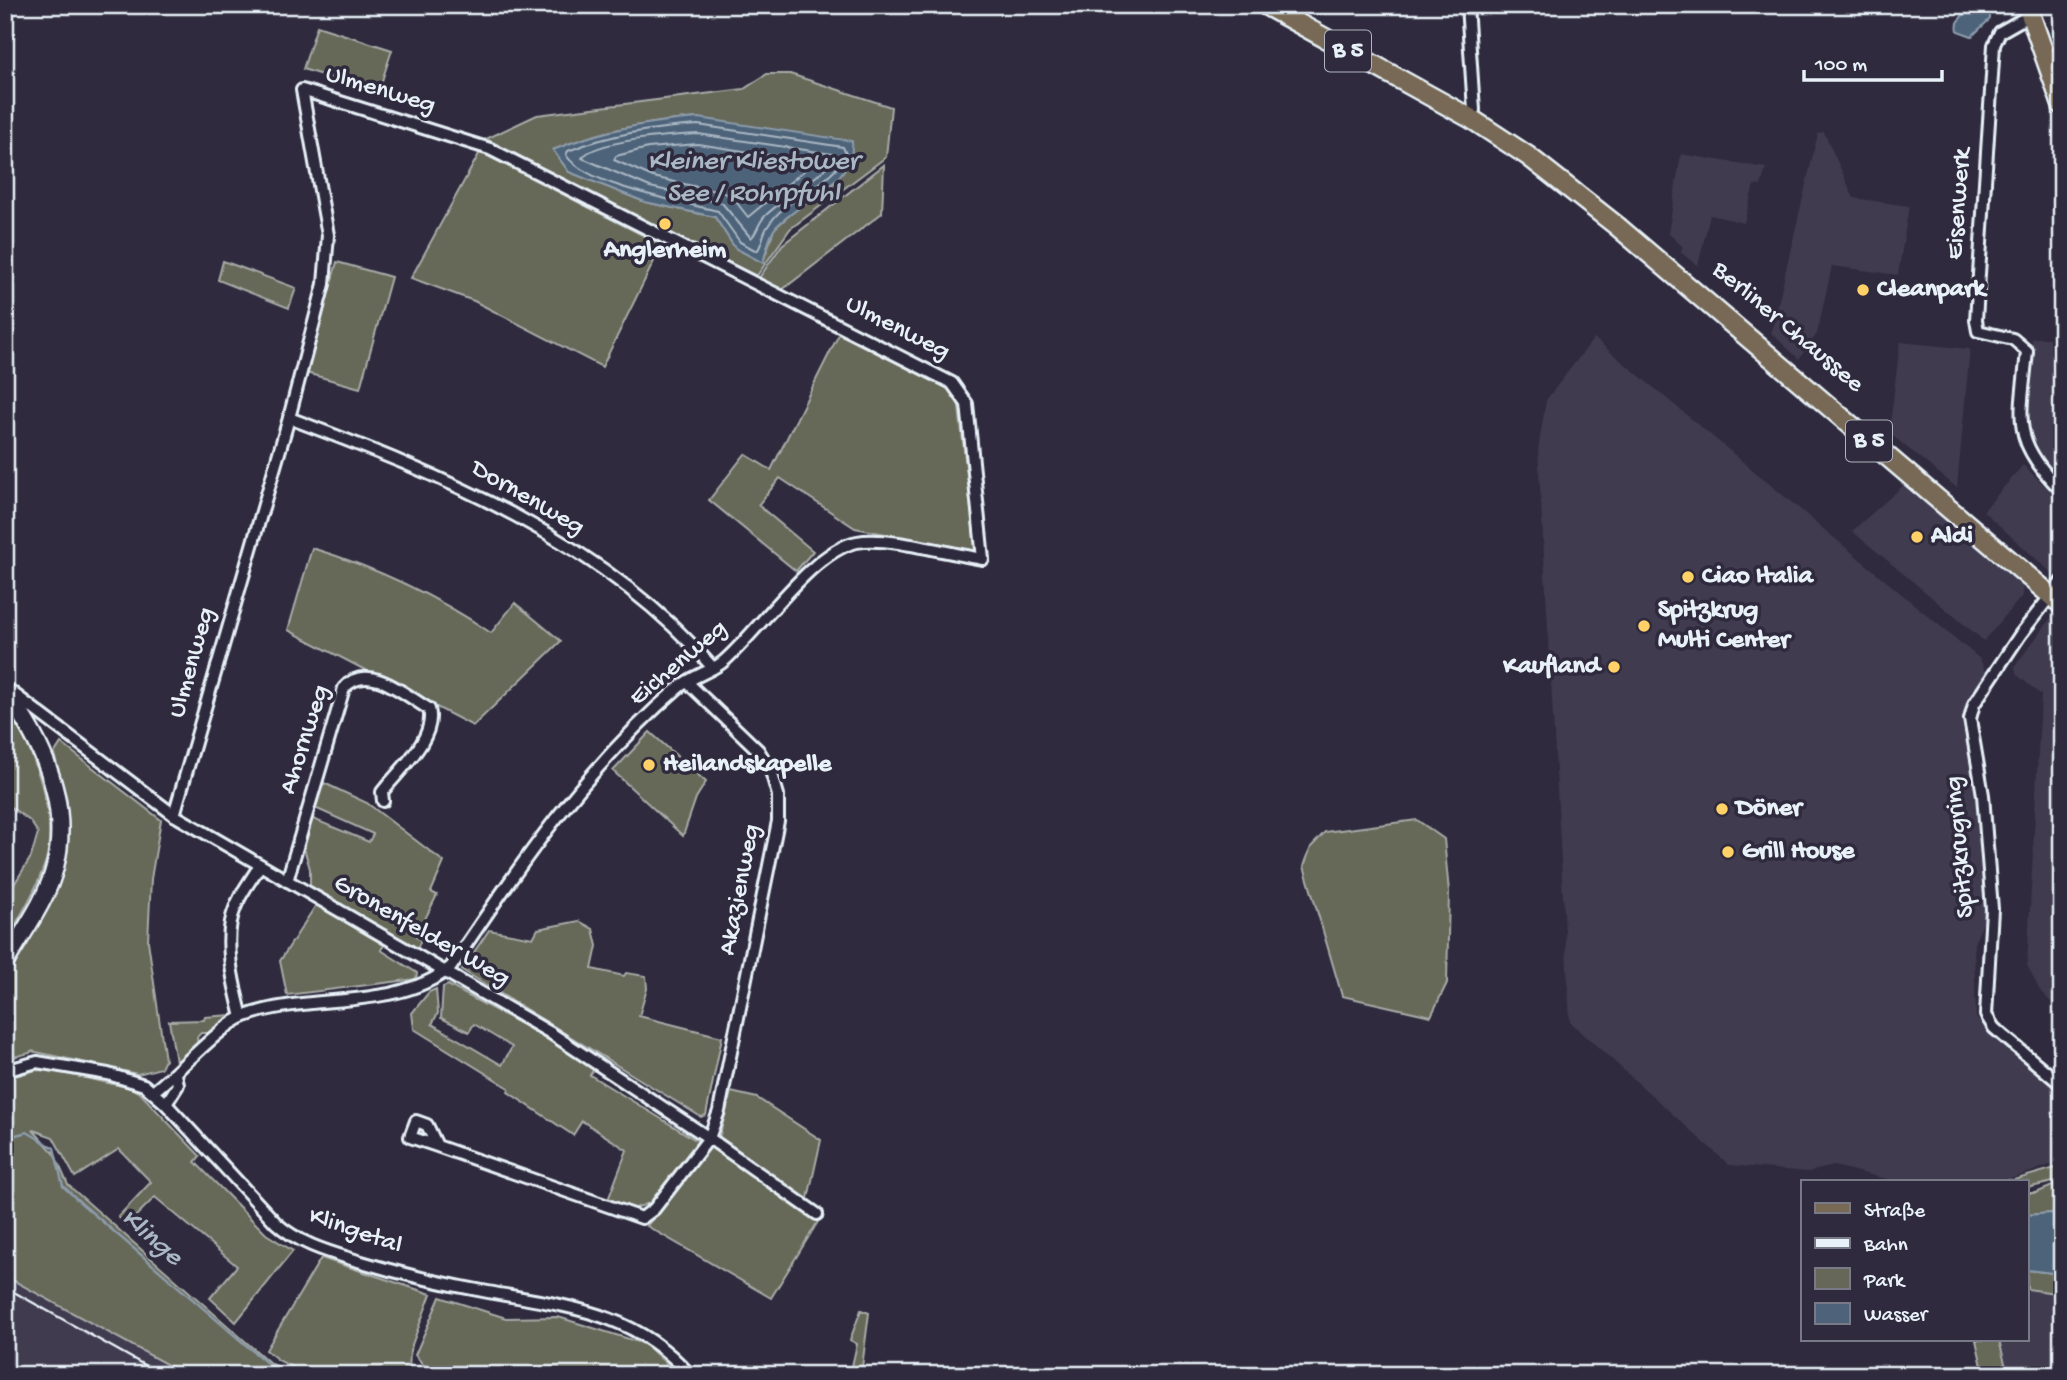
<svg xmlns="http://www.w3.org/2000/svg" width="2067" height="1380" viewBox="0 0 2067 1380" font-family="'Gochi Hand',sans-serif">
<rect width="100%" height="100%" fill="#2f2a3d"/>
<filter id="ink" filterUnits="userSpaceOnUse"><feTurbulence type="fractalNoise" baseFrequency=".0143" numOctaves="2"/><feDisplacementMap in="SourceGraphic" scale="14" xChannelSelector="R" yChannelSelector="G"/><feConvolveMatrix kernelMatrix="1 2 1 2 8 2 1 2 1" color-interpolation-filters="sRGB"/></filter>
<g filter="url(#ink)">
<!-- built -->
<g fill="#403a50">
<polygon points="1824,132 1854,198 1909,206 1898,275 1832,266 1817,334 1799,359 1771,333 1818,133"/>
<polygon points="1681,154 1766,168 1761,186 1754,185 1744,223 1710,215 1698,266 1680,252 1683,247 1668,233"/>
<polygon points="1594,338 1980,659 1986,673 1963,713 1978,810 1986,917 1974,943 1976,1018 2062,1093 2062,1161 2001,1182 1899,1182 1834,1166 1808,1172 1729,1165 1570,1022 1538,450 1546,400"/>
<polygon points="2032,338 2062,338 2062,483 2039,457 2027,423"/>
<polygon points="1900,342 1970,349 1957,488 1889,433"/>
<polygon points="2023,465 2062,502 2062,566 2054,575 1983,511"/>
<polygon points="1906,483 2023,583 2022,596 1984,641 1852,531"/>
<polygon points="2053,615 2062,618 2062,1013 2040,991 2027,965 2041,695 2016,674 2015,666"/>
<polygon points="5,1276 57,1304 186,1375 5,1375"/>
<polygon points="2027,1290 2062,1295 2062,1375 2008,1375 2000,1340 2027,1340"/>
</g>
<!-- green -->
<g fill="#666758" stroke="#a7aca8" stroke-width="2" fill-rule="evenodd">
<polygon points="317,26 392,50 378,93 303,69"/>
<path d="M767 74H790L891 107 886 157 790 229 756 277 486 139 537 115 744 89ZM699 118 834 183 804 202 774 229 763 262 735 248 715 217 645 202 569 172 553 150C601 130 647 122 699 118Z"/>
<polygon points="480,152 662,245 602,367 474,301 411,278"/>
<polygon points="884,165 882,213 782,290 759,278 782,245"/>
<polygon points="223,261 296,288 289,308 218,280"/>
<polygon points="337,262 391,277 360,388 306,373"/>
<polygon points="839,334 950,389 958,399 976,552 855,528 780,478 758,505 813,551 796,571 709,500 745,454 771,470"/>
<path d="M312 548C377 568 435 595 491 633L515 603 561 641 473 726 288 630Z"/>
<path d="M5 708C33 743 58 816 46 860 37 890 20 916 5 943V899L31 857 38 833 30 821 5 803Z"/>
<polygon points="650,732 706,782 696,798 683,836 613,771"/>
<polygon points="61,743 161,820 151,879 148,941 165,1060 161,1068 138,1074 31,1051 30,1053 5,1059 5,976 63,872 68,849 67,799 54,754"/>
<polygon points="324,783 367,803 444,862 431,892 437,895 416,937 421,940 416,951 310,886 310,869 304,848 311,818 369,842 373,834 315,808"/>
<polygon points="1417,820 1444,839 1449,892 1447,983 1431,1016 1342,996 1304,866 1311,847 1325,832"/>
<polygon points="316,905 384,945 381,950 417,973 416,979 287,995 280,961"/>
<polygon points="579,921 593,929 597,946 592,969 624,976 626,973 646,976 647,989 639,1016 722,1037 706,1115 701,1117 462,970 489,930 533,938 538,929"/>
<polygon points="448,985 541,1035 594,1069 590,1075 699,1142 655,1201 633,1209 608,1200 627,1150 582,1121 573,1135 508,1092 509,1088 414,1029 412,1013 429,992 436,989 438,1013 432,1024 502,1065 512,1047 474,1024 469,1032 441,1018 443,987"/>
<polygon points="231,1015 232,1018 213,1033 201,1033 197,1037 198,1045 176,1062 169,1021 204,1020 205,1017"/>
<polygon points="36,1070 54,1071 131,1088 141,1094 200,1156 195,1162 266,1234 293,1251 236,1322 210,1298 237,1266 155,1197 127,1225 118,1217 151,1182 119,1149 75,1177 53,1137 33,1130 54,1153 68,1185 270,1363 294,1375 186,1375 5,1276 5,1079"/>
<polygon points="731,1092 757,1098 821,1140 807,1203 719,1138"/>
<polygon points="709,1145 819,1220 771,1298 647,1226"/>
<polygon points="2062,1166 2062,1180 2027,1188 2027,1182 1979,1182 1982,1180 2014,1180"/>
<polygon points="2062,1182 2062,1217 2052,1213 2027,1215 2027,1193 2036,1193"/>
<polygon points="321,1258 431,1294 410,1350 409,1375 308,1375 278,1360 266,1350"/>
<polygon points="2027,1270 2062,1274 2062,1294 2027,1289"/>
<polygon points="440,1297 506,1318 558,1317 645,1344 679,1375 432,1375 415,1355"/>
<polygon points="861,1310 869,1313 861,1375 850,1375 857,1344 850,1340"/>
<polygon points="1976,1340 1999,1340 2008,1375 1984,1375"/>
</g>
<!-- water -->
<g fill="#4e6379" stroke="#8c9cac" stroke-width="2">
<path d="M1977 7H1986L1990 11V19L1972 36 1958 31C1955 18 1966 12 1977 7Z"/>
<path d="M699 118 852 141C856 183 801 200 776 227 769 235 766 252 763 263L735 248 715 217 645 202 569 172 553 150C601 130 647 122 699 118Z"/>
<polygon points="2052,1213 2062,1217 2062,1274 2027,1270 2027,1215"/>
</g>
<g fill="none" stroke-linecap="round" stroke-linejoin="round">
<!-- shore -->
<g stroke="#aab8c5" stroke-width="2">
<path d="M698 125 843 147 846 154C830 188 787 195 768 226 762 234 763 244 757 251L740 242 718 211C682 202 586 186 566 155L568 151C610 134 653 128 698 125Z"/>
<path d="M698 134 832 154 835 158C822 176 784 198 766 215 758 222 758 232 751 238L722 203 650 187 582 158C594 140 675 135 698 134Z"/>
<polygon points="698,144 808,161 811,165 748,217 733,198 724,193 653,177 614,160 616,156 648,148"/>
</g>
<!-- stream -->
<polyline stroke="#8c9cac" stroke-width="2.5" points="5,1138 27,1132 54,1148 63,1186 82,1204 268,1364 288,1375"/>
<defs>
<g id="minor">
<polyline points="1467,5 1474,110 1470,118"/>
<path d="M2030 15 2000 32 1994 45 1976 320 1978 331 2013 339 2027 351C2021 418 2009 439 2062 491"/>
<path d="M289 418C441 475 605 541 713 668"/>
<polyline points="2062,581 2020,635 1974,704 1970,719 1983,795 1992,909 1986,1015 1994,1028 2062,1085"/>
<polyline points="10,691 174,815 549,1032 709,1138 817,1214"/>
<path d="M287 881 344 688C368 661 405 695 429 709 437 738 399 770 382 792L383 801"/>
<path d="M242 1017C234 986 222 939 235 908 240 893 252 879 260 865"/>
<path d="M5 1071 37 1062 108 1074 144 1085 166 1104 276 1223C299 1244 329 1252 358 1261 401 1274 444 1284 488 1292 565 1306 635 1311 690 1375"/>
<path d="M154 1091C178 1073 220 1025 245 1016 310 992 395 1012 451 967 518 867 586 767 678 688 692 676 711 672 724 661 759 631 813 550 857 542 888 536 949 554 983 559L967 404 952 383 490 149 302 90 328 235 324 284 289 418 174 815"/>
<polyline points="166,1104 178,1085 176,1074"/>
<polyline points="437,1146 410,1137 416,1121 427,1125 437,1146 642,1218 654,1209 709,1138 719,1111 778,821 778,795 771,771 758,750 687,682"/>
</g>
<path id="secondary" d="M5 691C42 741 71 803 55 867 47 900 22 933 5 963"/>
<g id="primary">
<polyline points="1265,5 1470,118 1528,156 1617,226 2062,605"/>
<polyline points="2027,5 2062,105"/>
</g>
</defs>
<!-- minor casing -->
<use href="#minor" stroke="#e8f1f8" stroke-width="16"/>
<!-- secondary casing -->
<use href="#secondary" stroke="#e8f1f8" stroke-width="21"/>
<!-- primary casing -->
<use href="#primary" stroke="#e8f1f8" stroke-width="23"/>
<!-- minor -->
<use href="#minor" stroke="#2f2a3d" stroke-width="10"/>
<!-- secondary -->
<use href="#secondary" stroke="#2f2a3d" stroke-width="16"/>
<!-- primary -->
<use href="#primary" stroke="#776954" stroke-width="18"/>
<!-- rail -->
<polyline stroke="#e8f1f8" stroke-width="2.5" points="5,1287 162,1375"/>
</g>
</g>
<!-- markers -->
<g fill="#ffd166" stroke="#2f2a3d" stroke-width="2.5">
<circle cx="665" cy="224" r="7"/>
<circle cx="1863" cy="290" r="7"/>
<circle cx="1917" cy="537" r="7"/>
<circle cx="1688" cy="577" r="7"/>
<circle cx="1644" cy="626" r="7"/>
<circle cx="1614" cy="667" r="7"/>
<circle cx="649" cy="765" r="7"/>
<circle cx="1722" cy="809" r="7"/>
<circle cx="1728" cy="852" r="7"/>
</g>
<g text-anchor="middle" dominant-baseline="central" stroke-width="7" stroke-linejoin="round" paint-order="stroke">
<!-- shield labels -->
<g fill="#2f2a3d" stroke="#b0b5c0" stroke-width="2">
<rect x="1325" y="30.5" width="46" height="41" rx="5"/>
<rect x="1846" y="420.5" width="46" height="41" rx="5"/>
</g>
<g font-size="24" font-weight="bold" fill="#e8f1f8">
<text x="1348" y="51">B 5</text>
<text x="1869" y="441">B 5</text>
</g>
<!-- street labels -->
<g font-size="26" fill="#e8f1f8" stroke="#2f2a3d">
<text transform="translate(380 91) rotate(17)">Ulmenweg</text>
<text transform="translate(1960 204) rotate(-86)">Eisenwerk</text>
<text transform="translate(1787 328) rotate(40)">Berliner Chaussee</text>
<text transform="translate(897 329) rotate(27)">Ulmenweg</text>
<text transform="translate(527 499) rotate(30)">Dornenweg</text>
<text transform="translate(193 663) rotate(-74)">Ulmenweg</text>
<text transform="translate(679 664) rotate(-40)">Eichenweg</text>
<text transform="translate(306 740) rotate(-72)">Ahornweg</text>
<text transform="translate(1961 847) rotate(-95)">Spitzkrugring</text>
<text transform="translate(741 890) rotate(-79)">Akazienweg</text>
<text transform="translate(421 932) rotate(30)">Gronenfelder Weg</text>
<text transform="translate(355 1232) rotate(19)">Klingetal</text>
</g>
<!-- poi labels -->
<g font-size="26" font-weight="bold" fill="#e8f1f8" stroke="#2f2a3d" text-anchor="start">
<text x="665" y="251" text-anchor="middle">Anglerheim</text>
<text x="1877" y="290">Cleanpark</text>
<text x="1931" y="537">Aldi</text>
<text x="1702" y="577">Ciao Italia</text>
<text x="1658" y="611">Spitzkrug<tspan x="1658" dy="30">Multi Center</tspan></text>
<text x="1600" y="667" text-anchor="end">Kaufland</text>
<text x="663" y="765">Heilandskapelle</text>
<text x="1736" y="809">Döner</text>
<text x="1742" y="852">Grill House</text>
</g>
<!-- water labels -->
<g font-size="28" font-style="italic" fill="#aab8c5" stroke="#2f2a3d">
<text x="753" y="162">Kleiner Kliestower<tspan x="753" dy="32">See / Rohrpfuhl</tspan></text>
<text transform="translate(151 1238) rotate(41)">Klinge</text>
</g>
</g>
<!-- margin -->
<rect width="2067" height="1380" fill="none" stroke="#2f2a3d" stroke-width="28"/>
<rect x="14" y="14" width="2039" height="1352" fill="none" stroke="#e8f1f8" stroke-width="2.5" filter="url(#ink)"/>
<!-- legend -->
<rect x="1801" y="1180" width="228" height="161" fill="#2f2a3d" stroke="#797a88" stroke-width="2"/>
<rect x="1815" y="1203" width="35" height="10" fill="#776954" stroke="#797a88" stroke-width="2"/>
<text x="1864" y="1216" font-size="21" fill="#e8f1f8">Straße</text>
<rect x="1815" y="1238" width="35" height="10" fill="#e8f1f8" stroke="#797a88" stroke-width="2"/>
<text x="1864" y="1250" font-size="21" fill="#e8f1f8">Bahn</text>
<rect x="1815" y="1268" width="35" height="21" fill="#666758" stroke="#797a88" stroke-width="2"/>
<text x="1864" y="1286" font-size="21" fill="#e8f1f8">Park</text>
<rect x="1815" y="1303" width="35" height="21" fill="#4e6379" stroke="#797a88" stroke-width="2"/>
<text x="1864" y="1320" font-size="21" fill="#e8f1f8">Wasser</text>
<!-- scale -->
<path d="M1804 70v10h138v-10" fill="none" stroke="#e8f1f8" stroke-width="3.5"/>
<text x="1815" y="70" font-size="21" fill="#e8f1f8" stroke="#2f2a3d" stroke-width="5" paint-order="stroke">100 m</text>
</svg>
